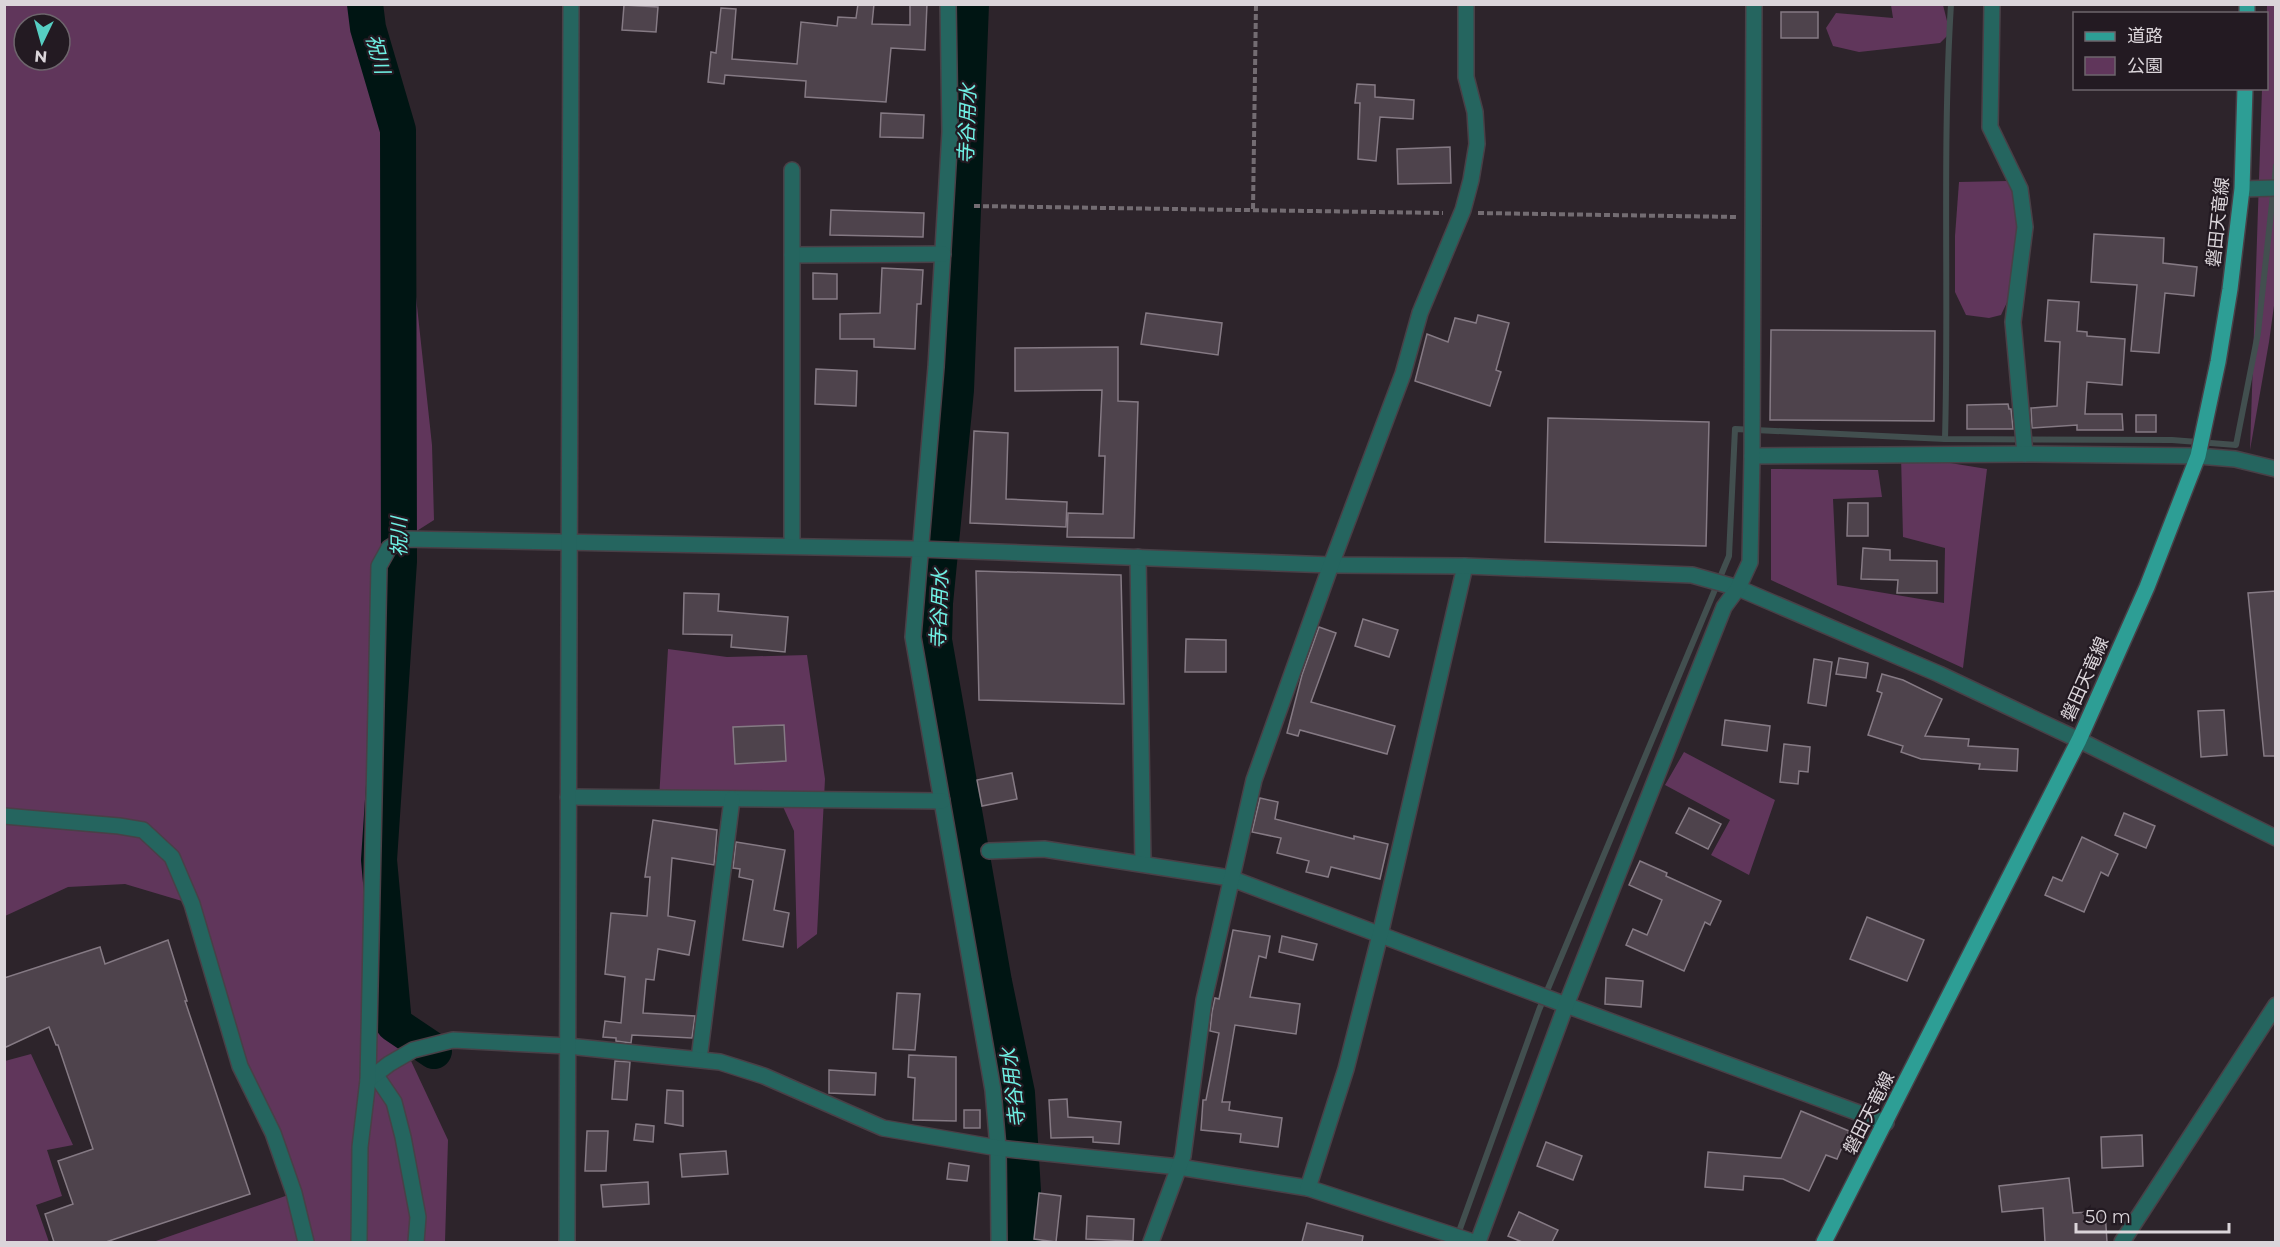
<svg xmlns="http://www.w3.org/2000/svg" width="2280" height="1247" viewBox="0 0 2280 1247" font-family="Montserrat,'Noto Sans JP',sans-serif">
<rect width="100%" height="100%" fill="#2d242b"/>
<!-- green -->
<g fill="#60365b" fill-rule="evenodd">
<path d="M5 5H361L398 130 432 445 434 520 379 555V860L390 1016 448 1140 445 1242H153L294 1193 281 1173 192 904 125 884 68 887 5 916ZM24 24H60V60H24Z"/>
<polygon points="1943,5 1950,33 1940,43 1859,52 1833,46 1826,28 1836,13 1893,18 1891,5"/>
<polygon points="2267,5 2275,5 2276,291 2269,342 2250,450 2262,89 2266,88"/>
<polygon points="2008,181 2022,203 2010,296 2001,315 1989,318 1966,315 1955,292 1955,236 1959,182"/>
<polygon points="1901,455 1987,469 1963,668 1771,580 1771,469 1878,470 1882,497 1833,499 1837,585 1944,603 1945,548 1903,537"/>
<polygon points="668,649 727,657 807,655 825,779 817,934 797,949 794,831 780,800 659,799"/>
<polygon points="1684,752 1775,800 1749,875 1711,855 1730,820 1665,785"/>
<polygon points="31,1054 73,1145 47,1150 62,1196 36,1205 49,1242 5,1242 5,1061"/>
</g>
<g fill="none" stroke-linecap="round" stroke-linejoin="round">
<!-- stream -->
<g stroke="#424f4f" stroke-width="6">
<path d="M1945 439C1949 295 1942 149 1951 4"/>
<polyline points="1457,1237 1539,1010 1729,556 1735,429 1945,439 2172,440 2236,445 2258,333 2276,166"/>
</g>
<!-- river -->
<g stroke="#001513" stroke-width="36">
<polyline points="365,4 368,28 398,130 399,561 379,860 394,1024 434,1051"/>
<polyline points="971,4 956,390 935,603 934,640 994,982 1017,1093 1023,1191 1023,1242"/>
</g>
</g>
<!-- building -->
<g fill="#4e434c" stroke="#857a84" stroke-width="1.5">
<polygon points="858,4 874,4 872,24 910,25 910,4 927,4 925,50 891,48 886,102 805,97 806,81 725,75 724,84 708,82 711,52 716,53 721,8 736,9 732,59 797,64 801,22 837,26 838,17 856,18"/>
<polygon points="624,5 658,7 656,32 622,30"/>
<rect x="1781" y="12" width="37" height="26"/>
<polygon points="1357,84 1375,85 1375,97 1414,100 1413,119 1380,117 1376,161 1358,159 1360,103 1355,103"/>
<polygon points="881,113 924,115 923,138 880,137"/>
<polygon points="1450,147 1451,183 1398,184 1397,149"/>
<polygon points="831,210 924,213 923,237 830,235"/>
<polygon points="2094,234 2164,238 2163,263 2197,267 2194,296 2165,293 2159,353 2131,351 2137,285 2091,282"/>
<polygon points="882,268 923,270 921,304 917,304 915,349 874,347 874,339 840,339 840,314 880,313"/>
<polygon points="813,273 837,274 837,299 813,299"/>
<polygon points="2048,300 2079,302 2077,331 2087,332 2087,336 2125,339 2122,385 2087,382 2085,414 2122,414 2123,430 2077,430 2077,425 2032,428 2031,408 2057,406 2060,342 2045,341"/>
<polygon points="1146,313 1222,323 1218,355 1141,344"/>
<polygon points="1478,315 1509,323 1496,370 1501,372 1490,406 1415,381 1427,334 1448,342 1455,318 1476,323"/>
<polygon points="1771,330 1935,331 1934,421 1770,420"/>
<polygon points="1118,347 1118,401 1138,402 1134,538 1067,537 1068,513 1103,514 1105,456 1099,456 1102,390 1015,391 1015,348"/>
<polygon points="816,369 857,371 856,406 815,404"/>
<polygon points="2008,404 2009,409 2011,409 2013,429 1967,429 1967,405"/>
<rect x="2136" y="415" width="20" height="17"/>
<polygon points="1548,418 1709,422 1706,546 1545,542"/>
<polygon points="974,431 1008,433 1006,499 1067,502 1066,527 970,523"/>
<polygon points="1848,503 1868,503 1868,536 1847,536"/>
<polygon points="1863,548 1890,550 1890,560 1937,561 1937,593 1897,593 1898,580 1861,579"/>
<polygon points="976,571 1121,575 1124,704 979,700"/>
<polygon points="2276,591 2276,756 2264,756 2248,593"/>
<polygon points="684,593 719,594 718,611 788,617 785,652 731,647 732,635 683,634"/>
<polygon points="1363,619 1398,630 1389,657 1355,646"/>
<polygon points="1319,627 1336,633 1311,702 1395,726 1387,754 1300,730 1298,736 1287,733 1302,675"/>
<polygon points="1186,639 1226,640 1226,672 1185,672"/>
<polygon points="1839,658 1868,663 1866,678 1836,674"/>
<polygon points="1814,659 1832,662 1826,706 1808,703"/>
<polygon points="1882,674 1903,680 1942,699 1925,736 1969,739 1968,746 2018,749 2017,771 1979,769 1980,764 1921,759 1901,752 1903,746 1868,735 1882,693 1877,691"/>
<polygon points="2224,710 2227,755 2201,757 2198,711"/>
<polygon points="1725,720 1770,726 1767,751 1722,745"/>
<polygon points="784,725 786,761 735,764 733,727"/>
<polygon points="1784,744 1810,747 1808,772 1799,771 1798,784 1780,782"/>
<polygon points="1012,773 1017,799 982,806 977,780"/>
<polygon points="1260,798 1278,802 1275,819 1354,839 1354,836 1388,844 1380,879 1331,867 1328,877 1306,872 1309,861 1277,853 1281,838 1252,832"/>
<polygon points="1689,808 1721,824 1708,849 1676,833"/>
<polygon points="2124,813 2155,826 2146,848 2115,835"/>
<polygon points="653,820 717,830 714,865 672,858 668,916 695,921 689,955 658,949 654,980 646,979 643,1013 695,1016 692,1038 632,1035 631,1043 616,1041 616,1038 603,1037 605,1021 621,1023 625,977 605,974 611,913 647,916 650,877 645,877"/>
<polygon points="2082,837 2118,854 2108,876 2101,872 2084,912 2045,895 2053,877 2062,881"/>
<polygon points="736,842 785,850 774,910 789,913 783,947 743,940 753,880 739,877 740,869 733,868"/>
<polygon points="1640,861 1667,873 1666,876 1721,901 1710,925 1705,922 1684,971 1626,945 1633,929 1647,935 1662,900 1629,885"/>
<polygon points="1867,917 1924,940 1907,981 1850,959"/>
<polygon points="1233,930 1270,936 1266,958 1259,956 1250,997 1300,1004 1296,1034 1235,1025 1222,1102 1230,1102 1229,1110 1282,1118 1278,1147 1240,1142 1241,1134 1201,1130 1203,1100 1206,1100 1219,1033 1210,1031 1212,1012 1215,998 1219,999"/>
<polygon points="1282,936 1317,944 1313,960 1279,952"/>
<polygon points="168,940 187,1001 185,1001 250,1194 106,1242 54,1242 45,1214 73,1204 58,1161 93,1149 58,1045 56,1045 49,1027 4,1048 4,978 100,947 105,964"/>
<polygon points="1606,978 1643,981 1641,1007 1605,1004"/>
<polygon points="897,993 920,994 915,1050 893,1049"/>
<polygon points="909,1055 956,1057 956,1121 913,1120 915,1078 908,1077"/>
<polygon points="615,1061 630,1062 627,1100 612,1099"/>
<polygon points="829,1070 876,1073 875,1095 829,1093"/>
<polygon points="667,1090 683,1091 683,1126 665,1123"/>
<polygon points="1067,1099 1068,1117 1121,1122 1119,1144 1093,1142 1093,1137 1051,1138 1049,1100"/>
<rect x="964" y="1110" width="16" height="18"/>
<polygon points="1801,1111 1849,1131 1837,1159 1826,1155 1809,1191 1783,1179 1744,1176 1743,1190 1705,1187 1708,1152 1781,1158"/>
<polygon points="636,1124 654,1126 653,1142 634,1140"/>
<polygon points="587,1131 608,1131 606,1171 585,1171"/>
<polygon points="2142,1135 2143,1166 2102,1168 2101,1137"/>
<polygon points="1546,1142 1582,1156 1573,1180 1537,1166"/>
<polygon points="726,1151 728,1174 682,1177 680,1154"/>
<polygon points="949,1163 969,1166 967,1181 947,1179"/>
<polygon points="2069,1178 2073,1213 2105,1211 2107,1242 2045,1242 2043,1208 2002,1212 1999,1186"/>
<polygon points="648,1182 649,1204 603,1207 601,1185"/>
<polygon points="1039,1193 1061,1196 1056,1242 1034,1239"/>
<polygon points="1519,1212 1558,1230 1552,1242 1522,1242 1508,1236"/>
<polygon points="1087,1216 1134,1219 1133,1241 1086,1239"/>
<polygon points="1307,1223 1363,1236 1362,1242 1302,1242"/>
</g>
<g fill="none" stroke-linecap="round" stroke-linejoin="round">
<defs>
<g id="minor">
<polyline points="948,4 950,132 936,367 913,637 993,1090 998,1148 999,1242"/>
<polyline points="1992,4 1990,127 2020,189 2025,227 2013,322 2025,454"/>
<polyline points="2242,189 2276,188"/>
<polyline points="792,255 943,254"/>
<polyline points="1752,456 2025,454 2198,456 2235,459 2276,469"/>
<polyline points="792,546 792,170"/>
<polyline points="1138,557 1143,864"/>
<polyline points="568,797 942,801"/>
<polyline points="4,816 119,826 143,830 172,857 192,904 240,1066 273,1133 294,1193 306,1242"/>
<polyline points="989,851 1044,849 1230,878 1566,1005 1886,1123"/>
<polyline points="699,1059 732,799"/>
<polyline points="375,1074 394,1102 403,1137 418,1217 416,1242"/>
<polyline points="368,1080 389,1064 413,1050 453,1040 568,1046 720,1062 764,1076 883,1128 998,1148 1179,1167 1308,1188 1473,1242"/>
<polyline points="1308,1188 1346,1069 1380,935 1465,566"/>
<polyline points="359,1242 360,1147 368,1080 379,566 389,548 404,539 919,549 1331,565 1465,566 1692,575 1738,588 1939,674 2079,740 2276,838"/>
<polyline points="567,1242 571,4"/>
<polyline points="1151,1242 1183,1156 1204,1000 1254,780 1331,565 1403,374 1420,313 1463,210 1471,180 1477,144 1475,112 1466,77 1466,4"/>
<polyline points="1478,1242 1566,1005 1724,607 1738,588 1750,562 1752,456 1754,4"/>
<polyline points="2122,1242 2276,1005"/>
</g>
<g id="major">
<polyline points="2247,14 2247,4"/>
<polyline points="1824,1242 2079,740 2147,587 2198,456 2218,362 2230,289 2242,189 2245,88"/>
</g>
</defs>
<!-- minor casing -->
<use href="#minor" stroke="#494047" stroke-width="18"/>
<!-- major casing -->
<use href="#major" stroke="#494047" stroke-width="18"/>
<!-- path -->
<g stroke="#736c72" stroke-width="4" stroke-dasharray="6 3" stroke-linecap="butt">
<polyline points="974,206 1443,213"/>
<polyline points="1253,209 1256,4"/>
<polyline points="1478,213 1737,217"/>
</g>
<!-- minor -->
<use href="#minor" stroke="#25655f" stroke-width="15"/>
<!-- major -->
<use href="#major" stroke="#2d9e95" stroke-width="15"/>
</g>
<g text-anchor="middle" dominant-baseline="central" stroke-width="4.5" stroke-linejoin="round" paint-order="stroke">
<!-- street labels -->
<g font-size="18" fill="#dbd5da" stroke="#231a22">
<text transform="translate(2218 222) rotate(-84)">磐田天竜線</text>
<text transform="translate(2085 679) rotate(-66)">磐田天竜線</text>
<text transform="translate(1869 1113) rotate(-63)">磐田天竜線</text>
</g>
<!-- water labels -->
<g font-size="20" font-style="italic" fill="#6ff0e4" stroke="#231a22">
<text transform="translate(378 54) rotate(75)">祝川</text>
<text transform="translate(967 124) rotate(-88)">寺谷用水</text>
<text transform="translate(399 537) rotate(-90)">祝川</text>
<text transform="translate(939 609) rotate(-88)">寺谷用水</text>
<text transform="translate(1013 1088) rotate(-97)">寺谷用水</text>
</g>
</g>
<!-- border -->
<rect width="2280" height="1247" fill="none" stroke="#dbd5da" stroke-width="12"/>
<!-- legend -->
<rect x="2073" y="12" width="195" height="78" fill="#231a22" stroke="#6d656c" stroke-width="1.5"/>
<rect x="2085" y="32" width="30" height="9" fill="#2d9e95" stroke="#6d656c" stroke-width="1.5"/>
<text x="2127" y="42" font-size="18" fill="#dbd5da">道路</text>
<rect x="2085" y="57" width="30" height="18" fill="#60365b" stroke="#6d656c" stroke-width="1.5"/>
<text x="2127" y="72" font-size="18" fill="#dbd5da">公園</text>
<!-- north arrow -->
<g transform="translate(42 42) rotate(185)"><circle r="28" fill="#231a22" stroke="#6d656c" stroke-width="1.5"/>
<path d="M0-4.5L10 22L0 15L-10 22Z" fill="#56cec3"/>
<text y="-9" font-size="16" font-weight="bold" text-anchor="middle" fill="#dbd5da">N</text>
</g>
<!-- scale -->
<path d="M2076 1223v9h153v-9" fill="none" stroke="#dbd5da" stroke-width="3"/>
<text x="2085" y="1223" font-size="18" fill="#dbd5da" stroke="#231a22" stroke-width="4.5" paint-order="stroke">50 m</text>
</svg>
